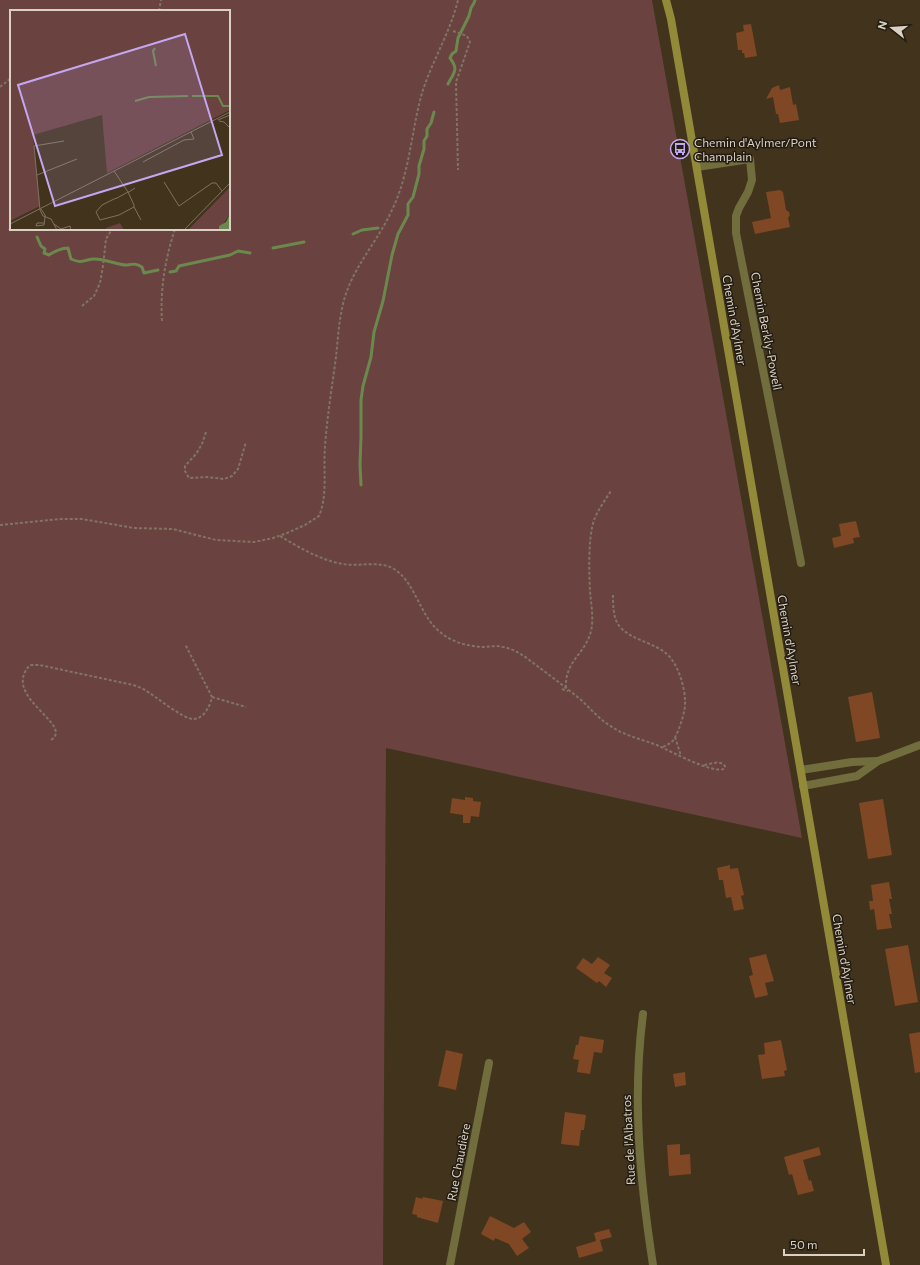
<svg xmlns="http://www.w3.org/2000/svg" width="920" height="1265" viewBox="0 0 920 1265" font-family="Commissioner,sans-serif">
<rect width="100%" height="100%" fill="#42331d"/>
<!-- green -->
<path fill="#6a4240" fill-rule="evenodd" d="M0 0H652L802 838 386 748 383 1265H0ZM11 11H229V229H11Z"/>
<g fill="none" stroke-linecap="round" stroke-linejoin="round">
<!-- stream -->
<g stroke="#6b894d" stroke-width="3">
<path d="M448 84C454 72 459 70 450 58L452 54 456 51 458 38 469 16 471 8 474 3 475 0"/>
<polyline points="353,234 362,230 378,228"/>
<path d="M37 237 41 246 45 249 44 253 49 255C53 252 62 248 68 248L71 259C82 264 83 260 93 259 104 258 116 265 127 265 133 264 136 263 142 267L144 273 158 270"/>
<polyline points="273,248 304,242"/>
<polyline points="170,272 176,271 179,266 230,255 238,251 250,253"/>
<polyline points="361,485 360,464 361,437 361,400 363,386 371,357 374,332 383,301 392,255 398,234 408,215 408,204 413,197 419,174 419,166 424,149 424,141 427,136 427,129 431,123 434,112"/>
</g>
</g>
<!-- building -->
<g fill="#804725">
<polygon points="751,24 757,56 745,58 744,53 742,53 742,50 738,50 736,33 744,31 743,25"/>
<polygon points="779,85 780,90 790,87 793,105 796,104 799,120 780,123 778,114 776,114 773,97 766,99 772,88"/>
<polygon points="780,190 783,192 786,210 789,212 790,215 788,218 790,227 755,234 752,222 771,218 766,192"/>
<polygon points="856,521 860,537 853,538 854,543 834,548 832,538 841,536 839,524"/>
<polygon points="872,692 880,738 856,742 848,697"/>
<polygon points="465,797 473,798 473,801 481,802 479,817 471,816 470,823 463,823 463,815 450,813 452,798 465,800"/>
<polygon points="883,799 892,855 868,859 859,803"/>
<polygon points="730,865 730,869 738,868 744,895 741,896 744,909 734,911 731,897 726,898 723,880 719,880 717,868"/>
<polygon points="889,882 892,899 889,899 892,914 889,914 892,928 877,930 874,909 870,910 869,901 873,901 871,885"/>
<polygon points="908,945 918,1002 895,1006 885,949"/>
<polygon points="766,954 774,981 765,983 768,995 755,998 749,976 753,975 749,958"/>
<polygon points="598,957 610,965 604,973 612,978 606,987 599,981 597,983 576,968 583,958 592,964"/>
<polygon points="920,1032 920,1072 915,1073 909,1034"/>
<polygon points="580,1036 604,1040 602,1053 594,1052 590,1074 577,1072 579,1060 573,1059 576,1045 578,1045"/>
<polygon points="781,1040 787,1070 784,1071 785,1076 762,1079 758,1055 765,1054 764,1043"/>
<polygon points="446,1050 463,1054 456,1090 438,1086"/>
<polygon points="685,1072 686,1085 675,1087 673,1074"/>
<polygon points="565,1112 586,1115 584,1130 581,1130 579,1146 561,1144"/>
<polygon points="680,1144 680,1155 690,1154 691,1174 669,1176 667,1145"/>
<polygon points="819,1147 821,1155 803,1160 809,1181 811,1180 814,1191 798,1195 792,1174 789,1175 784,1157"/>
<polygon points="416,1197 422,1199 423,1197 443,1201 438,1223 417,1217 417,1215 412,1214"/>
<polygon points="490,1216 514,1228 524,1222 531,1232 522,1239 529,1248 517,1256 509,1244 495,1238 494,1241 481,1234"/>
<polygon points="609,1229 612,1237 600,1240 603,1251 579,1258 576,1247 596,1241 594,1233"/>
</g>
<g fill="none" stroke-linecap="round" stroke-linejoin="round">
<!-- path -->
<g stroke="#817462" stroke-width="2" stroke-dasharray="3 2" stroke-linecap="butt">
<polyline points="159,11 161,0"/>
<polyline points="453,31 467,36 470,42 456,82 458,170"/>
<polyline points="0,87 11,78"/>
<polyline points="9,230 11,227"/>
<polyline points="82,306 94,296 100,283 103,266 106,239 112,229"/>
<path d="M162 321C160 290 165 259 175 229"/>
<polyline points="206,432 202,444 196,454 185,466 185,471 189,478 207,477 224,479 232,476 238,469 246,442"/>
<path d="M0 525 59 519H82L134 528 173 529 216 540 254 542 273 538 287 533 305 525 319 516C328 495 323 469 325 447 327 417 332 387 336 357 338 338 339 319 344 300 353 267 378 241 392 210 410 173 411 132 422 93 432 61 450 33 458 0"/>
<path d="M280 536C300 548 320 560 343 564 359 567 379 560 394 569 416 583 419 615 440 632 451 642 467 646 482 647 489 647 496 645 503 647 514 649 523 655 532 662 548 674 564 686 580 699 590 708 598 718 609 725 624 736 642 739 659 746 672 752 711 773 724 769L725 766C719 759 710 765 703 765"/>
<path d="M613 595C613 605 613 619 620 627 633 641 654 642 668 655 678 665 685 687 685 701 686 710 679 731 674 739 672 743 666 745 662 748"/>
<path d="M566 688C564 662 586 653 591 631 594 618 591 604 590 591 589 572 588 538 594 520 598 510 605 500 611 491"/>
<polyline points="562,689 568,691"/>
<polyline points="212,697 246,707"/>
<polyline points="675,737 681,756"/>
<path d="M51 740C75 724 0 697 30 665H39L49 667 133 685C137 686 141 688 145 690 155 696 183 719 193 719 204 719 210 706 212 697L185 644"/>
</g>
<!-- minor -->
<g stroke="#716d3c" stroke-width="8">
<polyline points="697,167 750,159 752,180 748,192 739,208 736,216 736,233 801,563"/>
<polyline points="801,770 852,762 877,761"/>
<polyline points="803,786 857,776 878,761 920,745"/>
<path d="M643 1014C632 1099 640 1181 653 1265"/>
<polyline points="450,1265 489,1063"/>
</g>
<!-- secondary -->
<polyline stroke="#938a39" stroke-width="8" points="666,0 671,19 886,1265"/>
</g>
<!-- icons -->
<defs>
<symbol id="bus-ring" viewBox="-11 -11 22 22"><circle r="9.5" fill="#231c12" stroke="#c5a7f1" stroke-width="1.5"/><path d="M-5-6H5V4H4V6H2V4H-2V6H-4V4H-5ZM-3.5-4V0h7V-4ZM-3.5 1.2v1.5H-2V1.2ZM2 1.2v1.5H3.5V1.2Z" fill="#c5a7f1"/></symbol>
</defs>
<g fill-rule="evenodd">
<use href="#bus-ring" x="669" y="138" width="22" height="22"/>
</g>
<g text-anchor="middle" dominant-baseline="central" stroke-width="3" stroke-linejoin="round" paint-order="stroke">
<!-- poi labels -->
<g font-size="12" fill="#dad1c3" stroke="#231c12" text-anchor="start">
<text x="694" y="142">Chemin d'Aylmer/Pont<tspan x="694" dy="14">Champlain</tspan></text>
</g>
<!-- street labels -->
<g font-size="12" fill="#dad1c3" stroke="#231c12">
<text transform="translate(735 320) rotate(80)">Chemin d'Aylmer</text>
<text transform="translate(767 331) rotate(79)">Chemin Berkly-Powell</text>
<text transform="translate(790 640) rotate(80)">Chemin d'Aylmer</text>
<text transform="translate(845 959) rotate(80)">Chemin d'Aylmer</text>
<text transform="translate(628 1140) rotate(-93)">Rue de l'Albatros</text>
<text transform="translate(458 1162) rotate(-79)">Rue Chaudière</text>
</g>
</g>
<!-- overview -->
<g transform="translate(10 10)">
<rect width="220" height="220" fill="#42331d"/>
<path d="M0 0H220V100L97 163 92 105 23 125 30 196 0 211ZM220 177V204L209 220H178ZM110 213 114 220H95L96 218Z" fill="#6a4240"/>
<path d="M220 204V220H209V216L216 212Z" fill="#6b894d"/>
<path fill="none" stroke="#6b894d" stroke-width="2" d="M145 38 143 41 146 56M182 86H208L213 96H220M125 91 139 87 178 86"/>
<path fill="none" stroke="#7f725f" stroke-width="1" d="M208 110 220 105M209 111 214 112 220 118M133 152 174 130 184 129 181 122M104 161 118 182 124 195V197L109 205 90 210 86 202 92 195 104 189 107 188 118 182H119L125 178M27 165 67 149M154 172 169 196 202 173H206L212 181M124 197 131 210M31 199 35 205V207L34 215 26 216 27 213H34M0 214 220 102M44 214 51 219 60 216 61 220M47 220 41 209 33 206 30 200 24 136 54 131M174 220 220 173"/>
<path fill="#c5a7f1" fill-opacity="0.15" stroke="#c5a7f1" stroke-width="2" d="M175 24 212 145 45 196 8 75Z"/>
<rect width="220" height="220" fill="none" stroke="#dad1c3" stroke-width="2"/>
</g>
<!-- north arrow -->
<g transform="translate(892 28) rotate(287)" stroke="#231c12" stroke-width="3" paint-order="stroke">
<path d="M0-3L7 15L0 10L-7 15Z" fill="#dad1c3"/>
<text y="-6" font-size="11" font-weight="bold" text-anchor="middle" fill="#dad1c3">N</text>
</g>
<!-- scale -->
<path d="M784 1249v6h80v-6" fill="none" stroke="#dad1c3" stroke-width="2"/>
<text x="790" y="1249" font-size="12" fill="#dad1c3" stroke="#231c12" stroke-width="3" paint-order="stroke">50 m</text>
</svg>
